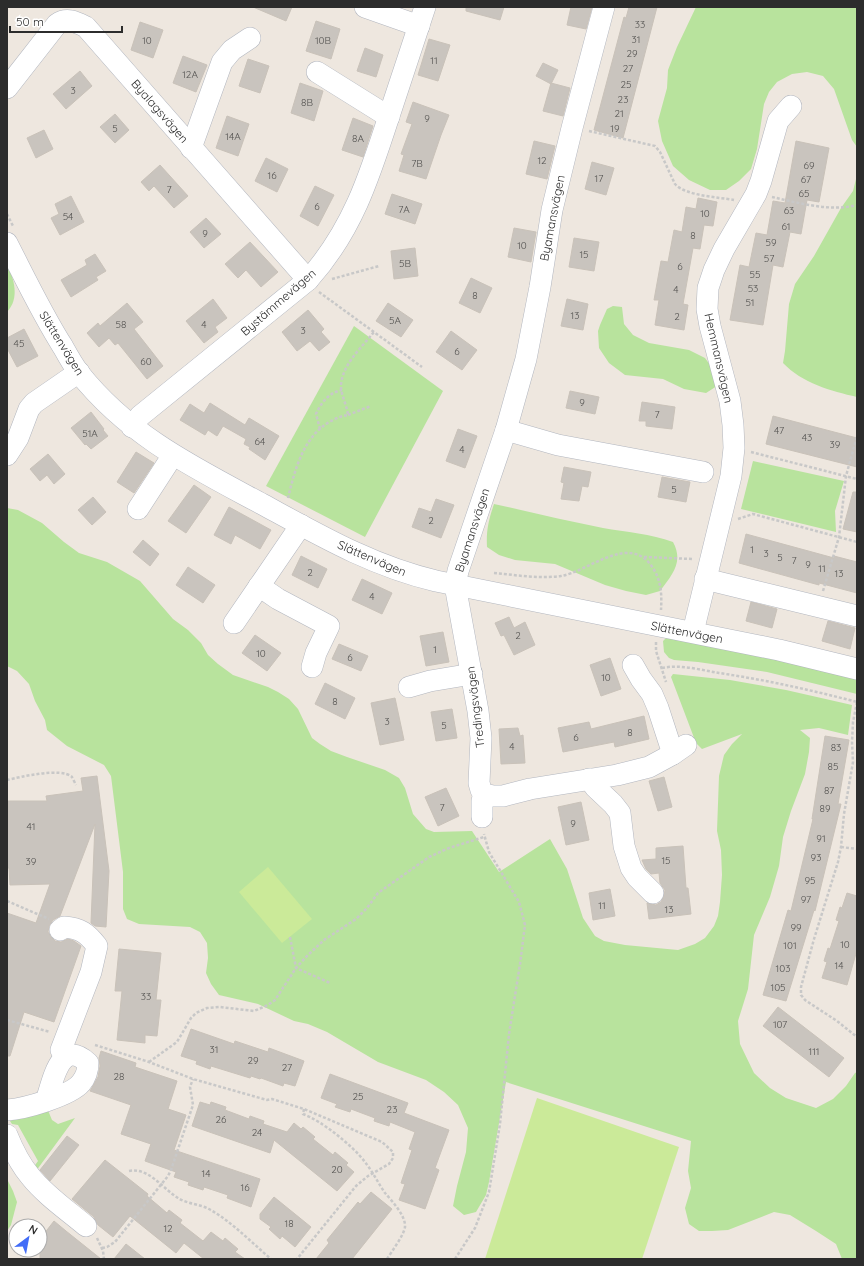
<svg xmlns="http://www.w3.org/2000/svg" width="864" height="1266" viewBox="0 0 864 1266" font-family="Quicksand,sans-serif">
<rect width="100%" height="100%" fill="#eee7df"/>
<!-- green -->
<g fill="#b8e39d">
<polygon points="696,7 857,7 857,147 852,140 834,89 823,76 807,72 792,74 777,82 769,92 764,104 757,149 751,169 739,181 726,190 710,190 689,180 673,166 662,141 658,121 667,88 668,70 677,47"/>
<path d="M857 175V397C831 391 802 383 783 363L785 351 789 304 795 284 814 256 841 208 853 191Z"/>
<path d="M7 264C14 279 20 298 7 312Z"/>
<polygon points="613,306 622,307 624,324 633,335 649,343 689,350 705,358 716,373 717,386 706,393 684,389 663,379 625,375 609,363 599,348 598,331 600,325 607,309"/>
<polygon points="354,326 443,391 365,537 266,486"/>
<polygon points="753,461 844,481 835,511 836,532 741,509"/>
<path d="M494 504C531 512 567 521 603 528 626 532 651 534 673 542 684 562 672 575 660 591L646 595 626 591 605 585 555 564 515 560 499 555 487 547C486 530 489 519 494 504Z"/>
<polygon points="7,508 18,510 42,523 64,542 79,553 107,562 140,581 173,619 188,630 201,643 208,655 218,664 233,675 268,687 278,692 289,699 298,709 312,738 320,744 331,751 347,757 385,770 399,778 405,788 413,814 426,829 434,832 472,831 499,872 550,839 567,869 583,918 595,936 604,941 625,945 678,950 695,944 705,938 714,926 718,916 720,902 722,875 721,850 717,831 719,776 724,755 732,744 742,734 702,749 696,743 671,677 673,674 730,680 786,690 852,705 848,735 819,728 800,730 810,738 809,752 805,774 791,811 783,837 779,866 770,897 754,935 748,989 738,1021 740,1044 754,1073 770,1088 786,1098 816,1108 833,1099 846,1086 855,1073 857,1072 857,1259 842,1259 836,1244 816,1231 790,1215 774,1212 728,1230 712,1231 699,1231 689,1224 685,1208 691,1188 688,1171 691,1141 506,1082 489,1182 486,1195 476,1212 464,1215 453,1206 457,1186 466,1152 468,1128 458,1105 444,1092 426,1080 378,1062 327,1032 308,1024 294,1021 258,1004 219,995 211,984 206,973 208,958 207,943 200,932 190,927 139,924 127,919 123,909 123,872 111,776 104,765 67,746 47,730 45,720 35,701 29,684 17,671 7,666"/>
<polygon points="668,636 857,677 857,694 767,672 698,662 674,660 669,658 664,652 663,641"/>
<polygon points="47,1108 52,1120 58,1124 75,1118 36,1171 33,1168 38,1161 18,1125 12,1124 10,1121"/>
<polygon points="7,1179 13,1191 17,1202 11,1225 7,1231"/>
</g>
<!-- pitch -->
<g fill="#cbea99">
<polygon points="268,867 312,919 282,943 239,892"/>
<polygon points="537,1098 679,1147 642,1259 485,1259"/>
</g>
<!-- building -->
<g fill="#c9c4be" stroke="#c9c2b9">
<polygon points="253,7 292,7 286,21"/>
<polygon points="466,7 504,7 500,20 466,11"/>
<polygon points="571,7 592,7 586,29 567,25"/>
<polygon points="629,7 657,7 623,138 594,130 624,17 626,18"/>
<polygon points="316,21 340,29 331,59 306,51"/>
<polygon points="140,22 163,30 153,58 131,50"/>
<polygon points="429,39 450,45 438,81 418,75"/>
<polygon points="365,48 383,55 376,77 357,71"/>
<polygon points="183,56 207,65 196,92 173,83"/>
<polygon points="248,59 269,66 260,93 239,86"/>
<polygon points="543,63 558,70 551,84 536,76"/>
<polygon points="80,71 92,86 66,109 53,94"/>
<polygon points="300,83 323,91 314,121 291,113"/>
<polygon points="551,83 570,88 563,116 543,111"/>
<polygon points="413,102 449,115 441,135 426,179 399,171 404,155 401,154 412,124 406,122"/>
<polygon points="115,114 129,130 115,143 100,127"/>
<polygon points="227,116 249,124 238,156 216,148"/>
<polygon points="353,118 373,126 363,157 342,150"/>
<polygon points="44,130 53,149 36,158 27,138"/>
<polygon points="534,141 555,146 547,179 526,174"/>
<polygon points="796,141 829,148 819,202 807,200 801,234 790,232 783,267 773,265 763,325 730,320 740,265 749,267 756,233 767,235 773,201 785,203"/>
<polygon points="266,158 288,169 277,192 255,181"/>
<polygon points="592,162 614,168 606,195 585,189"/>
<polygon points="160,165 188,196 174,208 154,186 149,191 141,182"/>
<polygon points="315,186 334,195 318,226 300,216"/>
<polygon points="392,194 422,204 415,224 385,214"/>
<polygon points="71,196 84,222 60,235 51,218 59,214 55,204"/>
<polygon points="698,198 717,202 713,226 704,225 700,249 693,248 683,304 688,305 684,330 655,325 659,300 654,300 661,261 668,262 674,230 682,232 686,207 696,209"/>
<polygon points="206,218 221,234 204,248 190,232"/>
<polygon points="514,228 536,232 531,262 508,257"/>
<polygon points="574,238 599,242 594,271 569,267"/>
<polygon points="250,242 278,272 261,287 246,270 238,278 225,264"/>
<polygon points="415,248 418,276 394,279 391,251"/>
<polygon points="95,254 106,271 96,277 98,280 71,297 61,280 87,265 85,260"/>
<polygon points="471,278 492,288 480,313 459,303"/>
<polygon points="213,299 227,318 215,327 218,332 204,343 186,321"/>
<polygon points="567,299 588,304 583,330 561,326"/>
<polygon points="127,303 143,322 134,329 163,366 147,379 118,343 115,345 109,338 99,347 87,333 98,323 100,326"/>
<polygon points="388,303 413,320 401,337 376,321"/>
<polygon points="308,310 324,329 321,332 330,342 319,351 310,341 297,351 282,332"/>
<polygon points="24,329 38,356 17,367 7,348 7,338"/>
<polygon points="451,331 477,350 462,370 436,352"/>
<polygon points="570,391 599,397 595,414 566,408"/>
<polygon points="642,402 675,407 672,429 646,426 646,421 639,421"/>
<polygon points="210,403 245,425 249,418 279,436 265,460 249,449 250,447 244,444 246,439 223,426 217,436 208,430 205,435 180,420 190,404 204,413"/>
<polygon points="91,412 104,429 103,430 108,436 91,449 86,444 85,445 71,428"/>
<polygon points="773,416 857,438 857,467 766,444"/>
<polygon points="458,429 477,436 465,468 446,461"/>
<polygon points="136,452 154,463 134,493 117,482"/>
<polygon points="48,454 65,474 54,484 47,475 40,481 30,469"/>
<polygon points="564,467 591,472 588,487 582,486 579,501 561,499 564,483 561,482"/>
<polygon points="662,477 690,482 686,502 658,497"/>
<polygon points="194,485 211,497 186,533 168,521"/>
<polygon points="853,492 857,492 857,532 843,529"/>
<polygon points="93,497 106,512 92,525 78,510"/>
<polygon points="436,499 454,505 441,538 412,527 419,508 431,512"/>
<polygon points="229,507 271,530 260,549 235,535 231,544 214,535"/>
<polygon points="746,534 834,558 834,556 857,562 857,593 819,583 819,585 739,563"/>
<polygon points="143,540 159,554 150,566 133,552"/>
<polygon points="301,556 327,569 318,588 292,575"/>
<polygon points="188,567 215,585 203,603 176,585"/>
<polygon points="362,579 392,593 382,614 352,600"/>
<polygon points="751,602 777,609 772,628 746,621"/>
<polygon points="509,617 514,628 525,622 535,645 514,655 504,635 501,636 495,623"/>
<polygon points="828,621 855,628 850,649 822,641"/>
<polygon points="443,632 449,662 426,666 420,636"/>
<polygon points="255,635 281,653 267,671 242,653"/>
<polygon points="339,644 368,656 361,671 332,659"/>
<polygon points="610,658 621,689 601,696 590,665"/>
<polygon points="325,683 355,698 345,719 315,704"/>
<polygon points="395,698 404,740 380,745 371,703"/>
<polygon points="452,709 457,738 436,741 431,712"/>
<polygon points="644,716 649,739 615,747 614,742 563,752 558,728 589,722 591,729"/>
<polygon points="518,728 520,736 523,735 525,763 501,764 499,729"/>
<polygon points="825,736 849,740 838,804 841,804 815,911 814,910 786,1001 763,995 788,910 791,911 813,819 812,819"/>
<polygon points="97,776 109,871 106,927 95,926 91,923 95,824 60,916 53,920 49,926 48,932 51,937 55,941 61,942 68,939 74,941 81,946 54,1022 24,1012 10,1056 7,1056 7,913 36,923 50,884 10,885 9,868 7,868 8,801 47,801 46,796 83,791 81,778"/>
<polygon points="664,777 672,807 658,811 649,781"/>
<polygon points="446,788 459,816 438,826 425,797"/>
<polygon points="581,802 589,840 566,845 558,807"/>
<polygon points="683,846 686,888 688,888 691,914 649,919 647,903 656,905 661,902 664,896 665,890 660,883 659,873 651,874 646,869 642,860 656,859 656,848"/>
<polygon points="610,889 615,916 593,920 589,893"/>
<polygon points="847,893 857,896 857,950 847,985 822,978 827,962 824,961 828,948 830,949 839,921 836,920 840,907 842,908"/>
<polygon points="119,949 161,953 156,1000 161,1000 157,1036 145,1035 145,1043 117,1040 122,991 115,991"/>
<polygon points="778,1007 844,1058 829,1077 763,1026"/>
<polygon points="191,1029 234,1044 235,1041 268,1052 269,1048 304,1061 295,1086 284,1083 283,1086 261,1078 260,1079 251,1076 250,1078 211,1066 210,1069 196,1064 197,1061 181,1056"/>
<polygon points="101,1051 136,1063 135,1067 177,1081 168,1109 186,1115 174,1150 260,1179 251,1207 227,1198 228,1195 204,1187 203,1190 188,1185 189,1182 174,1177 176,1172 145,1161 151,1144 121,1134 131,1105 90,1091 98,1077 100,1066 99,1058"/>
<polygon points="330,1074 408,1103 404,1113 449,1130 435,1168 439,1170 425,1209 399,1200 405,1184 401,1183 412,1150 409,1149 415,1132 390,1122 389,1126 374,1121 375,1118 351,1109 350,1112 335,1107 337,1104 321,1098"/>
<polygon points="200,1102 210,1105 211,1102 226,1107 225,1110 249,1119 250,1116 264,1121 263,1124 287,1132 294,1123 301,1129 303,1127 315,1137 313,1139 333,1155 335,1152 348,1163 346,1165 354,1172 337,1191 274,1140 270,1153 192,1126"/>
<polygon points="67,1136 79,1145 50,1181 40,1170"/>
<polygon points="105,1160 148,1194 147,1196 167,1213 169,1210 182,1220 180,1223 203,1241 211,1232 223,1241 225,1238 238,1249 235,1252 245,1259 204,1259 184,1243 176,1253 130,1216 113,1237 98,1225 94,1217 72,1199"/>
<polygon points="371,1192 392,1209 352,1259 316,1259 329,1243 327,1240 358,1202 360,1204"/>
<polygon points="274,1197 311,1227 295,1247 282,1236 280,1239 269,1229 271,1227 260,1219 260,1214"/>
<polygon points="54,1221 66,1231 101,1259 40,1259 40,1239"/>
<polygon points="126,1244 145,1259 114,1259"/>
</g>
<g fill="none" stroke-linecap="round" stroke-linejoin="round">
<defs>
<g id="minor">
<polyline points="365,7 419,26"/>
<polyline points="604,7 572,128 552,210 540,287 526,359 506,430 458,571 455,585 478,711 481,738 479,783 481,790 484,794 493,796 503,796 530,789 617,775 649,767 673,754 686,745"/>
<polyline points="317,72 389,117"/>
<path d="M7 88 57 24C67 17 76 22 86 27L308 280"/>
<polyline points="191,148 222,62 232,50 250,38"/>
<path d="M7 243C25 278 42 314 63 347 68 356 73 365 79 373 129 436 193 467 262 504 319 535 372 566 436 581L779 650 857 669"/>
<path d="M132 427 140 416 308 280C352 231 369 178 389 116 401 80 413 43 425 7"/>
<polyline points="506,430 558,445 703,472"/>
<polyline points="7,455 18,438 29,409 34,403 79,372"/>
<polyline points="138,509 173,455"/>
<polyline points="705,579 857,616"/>
<polyline points="259,586 278,599 329,626 316,653 312,667"/>
<polyline points="234,623 301,525"/>
<polyline points="693,632 731,476 734,448 733,425 730,401 710,326 707,309 708,288 714,270 724,249 756,194 761,181 778,121 791,106"/>
<polyline points="633,665 641,679 652,694 658,708 673,754"/>
<polyline points="409,687 430,681 472,674"/>
<polyline points="589,779 595,787 613,804 620,813 624,846 631,868 637,877 653,893"/>
<polyline points="482,817 482,801 484,794"/>
<path d="M60 930 64 927C80 928 87 933 97 946L91 972 61 1050 65 1057"/>
<path d="M7 1110C24 1109 70 1096 81 1083 86 1077 88 1070 88 1063 60 1037 53 1081 46 1101"/>
<path d="M7 1135C13 1150 20 1164 30 1176 45 1195 67 1210 86 1226"/>
</g>
</defs>
<!-- minor casing -->
<use href="#minor" stroke="#b2b6bf" stroke-width="22"/>
<!-- path -->
<g stroke="#c8c8c8" stroke-width="2.5" stroke-dasharray="3 2" stroke-linecap="butt">
<path d="M589 131 655 146 660 152 675 184C686 196 718 197 734 200"/>
<path d="M772 197C799 203 830 212 857 205"/>
<polyline points="7,214 13,226"/>
<polyline points="332,279 379,266"/>
<polyline points="319,292 422,367"/>
<polyline points="348,415 371,406"/>
<path d="M320 429 316 414C321 403 328 393 342 390"/>
<polyline points="751,452 857,479"/>
<path d="M288 498C295 469 304 434 333 420 338 417 343 416 348 415 347 406 342 397 341 388 340 367 361 348 374 332"/>
<polyline points="738,519 753,514 857,542"/>
<polyline points="644,557 693,559"/>
<path d="M494 573C516 575 539 579 561 576 587 572 627 535 650 564 661 578 662 592 661 610"/>
<polyline points="823,591 839,537 846,476 857,436"/>
<polyline points="656,642 656,651 666,682"/>
<path d="M662 668C680 664 701 670 719 673 766 680 811 690 857 702"/>
<polyline points="857,702 853,722 852,742 853,762 844,814 841,847 838,862 814,939 801,987 801,995 805,1000 837,1021 857,1037"/>
<path d="M7 780C20 777 61 767 72 777 73 779 75 783 76 785"/>
<polyline points="841,847 857,849"/>
<polyline points="7,901 49,919"/>
<polyline points="290,937 296,968 330,983"/>
<polyline points="7,1020 50,1032"/>
<polyline points="95,1045 149,1062 193,1079 267,1100 272,1099 304,1109 382,1142 393,1152 393,1158 389,1164 368,1176 356,1186 297,1259"/>
<polyline points="149,1062 177,1042 191,1018 196,1013 207,1008 220,1007 254,1011 268,1005 275,1000 296,968 307,956 324,940 356,919 367,908 378,893 429,857 449,848 484,837"/>
<path d="M304 1109 303 1114C322 1121 353 1146 365 1162 373 1172 378 1183 385 1193 392 1201 406 1216 405 1227 404 1235 392 1251 387 1259"/>
<path d="M129 1171C149 1167 163 1189 178 1198 187 1204 200 1204 209 1209 232 1222 251 1242 271 1259"/>
<polyline points="97,1238 103,1251 104,1259"/>
<polyline points="102,1248 107,1247 115,1242 168,1176 171,1170 193,1105 190,1087 193,1079"/>
<polyline points="455,1259 475,1228 489,1192 500,1124 509,1034 520,964 525,925 519,902 489,852 484,834"/>
</g>
<!-- minor -->
<use href="#minor" stroke="#fff" stroke-width="21"/>
</g>
<g text-anchor="middle" dominant-baseline="central" stroke-width="4" stroke-linejoin="round" paint-order="stroke">
<!-- number labels -->
<g font-size="10" fill="#535250">
<text x="640" y="24">33</text>
<text x="636" y="39">31</text>
<text x="147" y="40">10</text>
<text x="323" y="40">10B</text>
<text x="632" y="53">29</text>
<text x="434" y="60">11</text>
<text x="628" y="68">27</text>
<text x="190" y="74">12A</text>
<text x="626" y="84">25</text>
<text x="73" y="90">3</text>
<text x="623" y="99">23</text>
<text x="307" y="102">8B</text>
<text x="619" y="113">21</text>
<text x="427" y="118">9</text>
<text x="115" y="128">5</text>
<text x="615" y="128">19</text>
<text x="233" y="136">14A</text>
<text x="358" y="138">8A</text>
<text x="542" y="160">12</text>
<text x="417" y="163">7B</text>
<text x="809" y="165">69</text>
<text x="272" y="175">16</text>
<text x="599" y="178">17</text>
<text x="806" y="179">67</text>
<text x="169" y="189">7</text>
<text x="804" y="193">65</text>
<text x="317" y="206">6</text>
<text x="404" y="209">7A</text>
<text x="789" y="210">63</text>
<text x="705" y="213">10</text>
<text x="68" y="216">54</text>
<text x="786" y="226">61</text>
<text x="205" y="233">9</text>
<text x="693" y="235">8</text>
<text x="771" y="242">59</text>
<text x="522" y="245">10</text>
<text x="584" y="254">15</text>
<text x="769" y="258">57</text>
<text x="405" y="263">5B</text>
<text x="680" y="266">6</text>
<text x="755" y="274">55</text>
<text x="753" y="288">53</text>
<text x="676" y="289">4</text>
<text x="475" y="295">8</text>
<text x="750" y="302">51</text>
<text x="575" y="315">13</text>
<text x="677" y="316">2</text>
<text x="395" y="320">5A</text>
<text x="121" y="324">58</text>
<text x="204" y="324">4</text>
<text x="303" y="330">3</text>
<text x="19" y="343">45</text>
<text x="457" y="351">6</text>
<text x="146" y="361">60</text>
<text x="582" y="402">9</text>
<text x="657" y="414">7</text>
<text x="779" y="430">47</text>
<text x="90" y="433">51A</text>
<text x="807" y="437">43</text>
<text x="260" y="441">64</text>
<text x="835" y="444">39</text>
<text x="462" y="449">4</text>
<text x="674" y="489">5</text>
<text x="431" y="520">2</text>
<text x="752" y="549">1</text>
<text x="766" y="553">3</text>
<text x="780" y="557">5</text>
<text x="794" y="560">7</text>
<text x="808" y="564">9</text>
<text x="822" y="568">11</text>
<text x="310" y="572">2</text>
<text x="839" y="573">13</text>
<text x="372" y="596">4</text>
<text x="518" y="635">2</text>
<text x="435" y="649">1</text>
<text x="261" y="653">10</text>
<text x="350" y="657">6</text>
<text x="606" y="677">10</text>
<text x="335" y="701">8</text>
<text x="387" y="721">3</text>
<text x="444" y="725">5</text>
<text x="630" y="732">8</text>
<text x="576" y="737">6</text>
<text x="512" y="746">4</text>
<text x="836" y="747">83</text>
<text x="833" y="766">85</text>
<text x="829" y="790">87</text>
<text x="442" y="807">7</text>
<text x="825" y="808">89</text>
<text x="573" y="823">9</text>
<text x="31" y="826">41</text>
<text x="821" y="838">91</text>
<text x="816" y="857">93</text>
<text x="666" y="860">15</text>
<text x="31" y="861">39</text>
<text x="810" y="880">95</text>
<text x="806" y="899">97</text>
<text x="602" y="905">11</text>
<text x="669" y="909">13</text>
<text x="796" y="927">99</text>
<text x="845" y="944">10</text>
<text x="790" y="945">101</text>
<text x="839" y="965">14</text>
<text x="783" y="968">103</text>
<text x="778" y="987">105</text>
<text x="146" y="996">33</text>
<text x="780" y="1024">107</text>
<text x="214" y="1049">31</text>
<text x="814" y="1051">111</text>
<text x="253" y="1060">29</text>
<text x="287" y="1067">27</text>
<text x="119" y="1076">28</text>
<text x="358" y="1096">25</text>
<text x="392" y="1109">23</text>
<text x="221" y="1119">26</text>
<text x="257" y="1132">24</text>
<text x="337" y="1169">20</text>
<text x="206" y="1173">14</text>
<text x="245" y="1187">16</text>
<text x="289" y="1223">18</text>
<text x="168" y="1228">12</text>
</g>
<!-- street labels -->
<g font-size="12" fill="#2c2c2c" stroke="#fff">
<text transform="translate(160 111) rotate(49)">Byalagsvägen</text>
<text transform="translate(552 218) rotate(-79)">Byamansvägen</text>
<text transform="translate(278 302) rotate(-41)">Bystämmevägen</text>
<text transform="translate(62 343) rotate(58)">Slättenvägen</text>
<text transform="translate(719 358) rotate(77)">Hemmansvägen</text>
<text transform="translate(472 530) rotate(-72)">Byamansvägen</text>
<text transform="translate(372 558) rotate(23)">Slättenvägen</text>
<text transform="translate(687 632) rotate(11)">Slättenvägen</text>
<text transform="translate(475 707) rotate(-97)">Tredingsvägen</text>
</g>
</g>
<!-- border -->
<rect width="864" height="1266" fill="none" stroke="#2c2c2c" stroke-width="16"/>
<!-- north arrow -->
<g transform="translate(28 1238) rotate(32)"><circle r="19" fill="#ffffff" stroke="#ababab"/>
<path d="M0-3L7 15L0 10L-7 15Z" fill="#436df7"/>
<text y="-6" font-size="11" font-weight="bold" text-anchor="middle" fill="#2c2c2c">N</text>
</g>
<!-- scale -->
<path d="M10 26v6h112v-6" fill="none" stroke="#2c2c2c" stroke-width="2"/>
<text x="16" y="26" font-size="12" fill="#2c2c2c" stroke="#ffffff" stroke-width="3" paint-order="stroke">50 m</text>
</svg>
